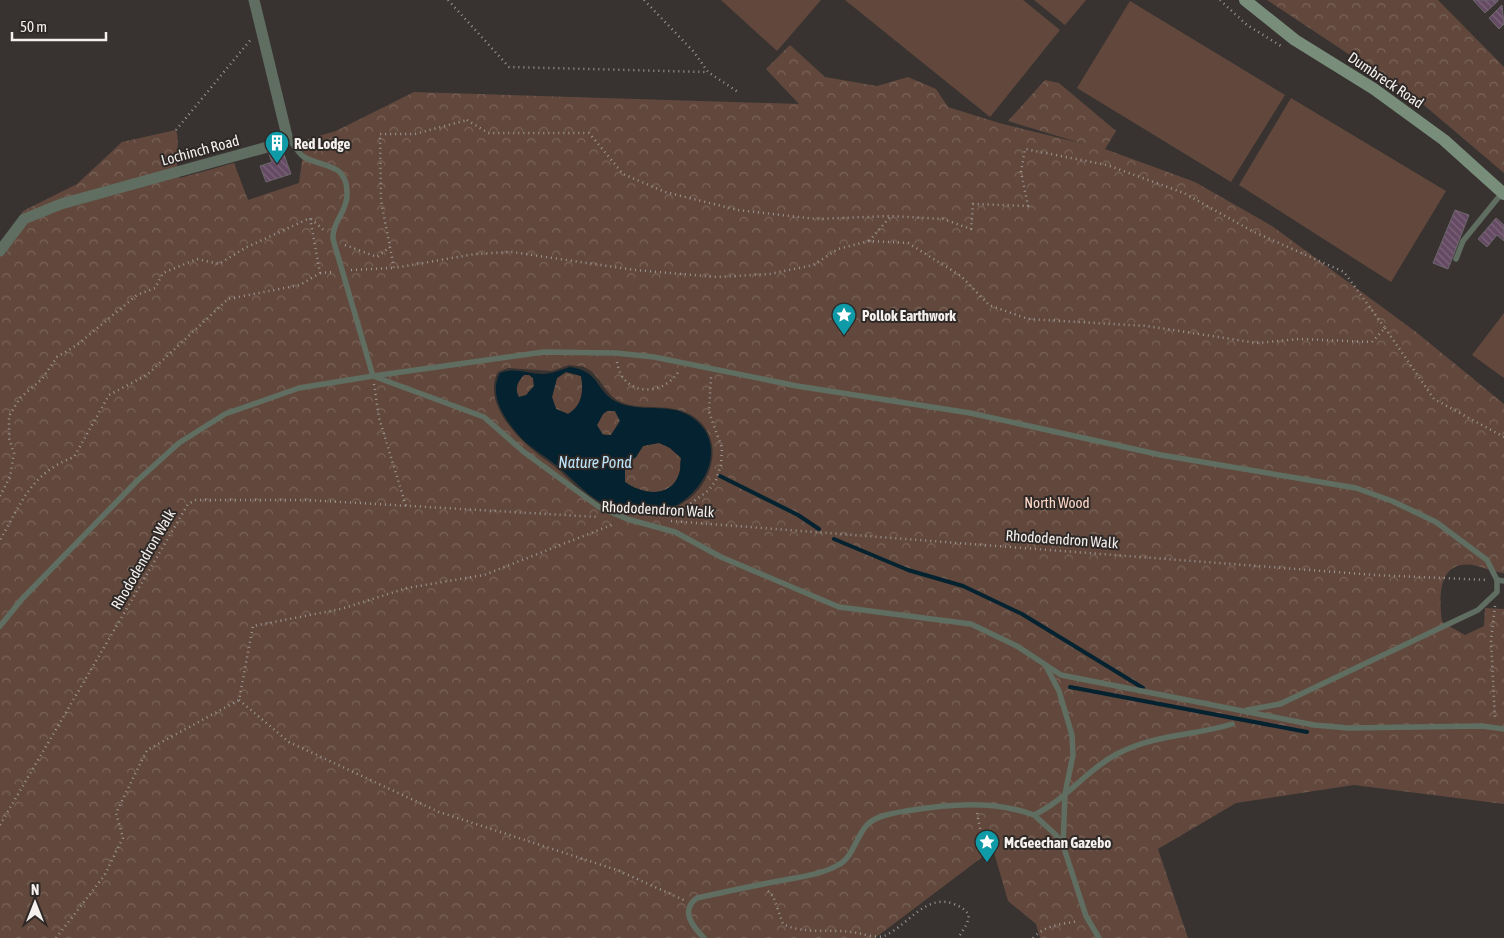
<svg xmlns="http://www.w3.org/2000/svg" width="1504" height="938" viewBox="0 0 1504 938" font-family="'Asap Condensed',sans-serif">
<defs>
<pattern id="forest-crowns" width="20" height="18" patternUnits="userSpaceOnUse" patternTransform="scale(1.25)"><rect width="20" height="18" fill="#62483c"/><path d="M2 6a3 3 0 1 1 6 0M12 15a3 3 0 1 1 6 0" fill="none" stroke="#796358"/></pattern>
<pattern id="building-back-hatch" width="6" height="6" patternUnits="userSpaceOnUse" patternTransform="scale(1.25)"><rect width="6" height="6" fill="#654a63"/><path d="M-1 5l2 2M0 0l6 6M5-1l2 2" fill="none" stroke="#7c647a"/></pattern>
</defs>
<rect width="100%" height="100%" fill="#383331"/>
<!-- forest -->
<g fill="url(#forest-crowns)" fill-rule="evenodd">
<polygon points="1267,0 1438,0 1504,67 1504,173 1418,100"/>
<path d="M790 45 825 77 877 86 908 77 936 89 948 107 999 123 1084 144 1008 121 1045 80 1059 83 1116 131 1105 149 1195 182 1272 226 1416 332 1504 404V573C1493 572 1484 567 1473 565 1437 560 1439 598 1442 622L1465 635 1484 626 1485 608 1504 609V804L1354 785 1236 803 1158 849 1188 938H1040L1036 924 1008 901 993 849 875 938H0V255L6 253 15 224 23 211 77 184 122 142 176 130C181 147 173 163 180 178L234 163 248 200 299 183 305 140 336 131 414 92 799 104 766 69ZM569 365C574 366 580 366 584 367 601 374 604 396 623 403 645 411 671 402 693 416 729 440 711 492 676 507 653 517 624 516 602 505 585 498 574 484 561 472 549 461 534 453 523 441 505 424 485 396 498 372L508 368 552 371Z"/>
<path d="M566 372 581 376C584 391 582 406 568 414L556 409 552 397 557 378Z"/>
<path d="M524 375H529L533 378 534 386 526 396 519 397C514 389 518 381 524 375Z"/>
<path d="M607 411H615L620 421 611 435C603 435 599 433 597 425L603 414Z"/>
<path d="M659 442 670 448 681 458C680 463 681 469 679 474 671 499 641 494 625 482V465L636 457 643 446Z"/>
</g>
<!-- pitch -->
<g fill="#62483c">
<polygon points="721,0 821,0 777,51"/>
<polygon points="845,0 1023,0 1060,30 990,117"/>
<polygon points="1034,0 1086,0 1065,25"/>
<polygon points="1130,1 1285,95 1231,182 1077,88"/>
<polygon points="1291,98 1446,191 1391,282 1239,185"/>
<polygon points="1504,313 1504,378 1472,355"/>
</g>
<!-- water -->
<path fill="#04222f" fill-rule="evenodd" d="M570 367C601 371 595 393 619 403 643 413 671 402 693 418 727 443 708 487 677 505 661 514 634 514 617 509 593 502 580 486 562 470 550 459 535 451 523 440 507 423 487 396 500 373 515 367 527 374 543 374 552 374 560 370 570 367ZM566 372 581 376C584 391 582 406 568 414L556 409 552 397 557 378ZM524 375H529L533 378 534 386 526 395 519 397C514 389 518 381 524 375ZM607 411H615L620 421 611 435H603L597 425 603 414ZM659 443 670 448 681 458C680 463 681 469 679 474 671 499 641 494 625 482V465L636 457 643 446Z"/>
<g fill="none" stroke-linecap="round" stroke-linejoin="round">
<!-- stream -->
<g stroke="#04222f" stroke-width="4">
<polyline points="720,476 798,515 819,529"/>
<polyline points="834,539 908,570 963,586 1022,614 1143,688"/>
<polyline points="1070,687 1307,732"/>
</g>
</g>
<!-- building -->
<g fill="url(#building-back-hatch)" stroke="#6c676c">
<polygon points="1473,0 1498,0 1498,1 1485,13"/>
<polygon points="1502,5 1504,24 1499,29 1489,18"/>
<polygon points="282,149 291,174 266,182 260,166 272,162 269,154"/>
<polygon points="1455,210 1469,215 1448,269 1433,263"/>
<polygon points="1496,218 1504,225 1504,241 1497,235 1487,247 1478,239"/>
</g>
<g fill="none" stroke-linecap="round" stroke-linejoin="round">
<!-- path -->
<g stroke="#9c9896" stroke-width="2.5" stroke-dasharray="1 4" stroke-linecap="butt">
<polyline points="448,0 509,67 708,72"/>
<polyline points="644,0 694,52 708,72 738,92"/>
<polyline points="1220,0 1247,25 1281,46"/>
<polygon points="467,120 488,133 589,133 623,174 665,192 738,210 816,219 891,216 943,219 971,229 973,204 1028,206 1021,172 1025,149 1107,165 1184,193 1252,231 1344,272 1385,328 1372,342 1299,339 1257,343 1147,326 1028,319 989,305 961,276 908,243 869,241 838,249 813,265 770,274 717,277 635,270 512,252 475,254 394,268 381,201 380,134 415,134"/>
<polyline points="176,130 252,38"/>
<polyline points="311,219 326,232"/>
<polyline points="869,241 891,216"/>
<polyline points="345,245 377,257 390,247"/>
<polyline points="351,270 393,268"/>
<polyline points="320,273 333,272"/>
<polyline points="1385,328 1434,399 1504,437"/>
<path d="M617 362C622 396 662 398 679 371"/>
<polyline points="374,384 379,418 406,506"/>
<path d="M0 496 10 477 14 453 9 438V416L20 398 42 379 57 357 77 345 137 295 155 288 163 273 197 259 219 264 245 248 310 218 320 273 300 285 228 299 147 375 109 395 74 457C31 473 22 502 0 540"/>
<polyline points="648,515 682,510 709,490 716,480 721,465 722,448 709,412 711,377"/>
<polyline points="671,521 1375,575 1488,580"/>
<polyline points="1495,606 1491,640 1495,720"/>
<polyline points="239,700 289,742 439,812 617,870 684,900"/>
<polyline points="977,813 987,863"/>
<polyline points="0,825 188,504 196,500 308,500 598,517"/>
<path d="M768 891 773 896 783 924C804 935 834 928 858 933 866 935 877 938 884 936 908 926 925 893 954 904 961 907 965 909 969 915L967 924 958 938"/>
<polyline points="56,938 104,876 123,838 116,813 147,750 239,700 253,626 341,609 407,588 484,575 614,524"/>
<path d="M1033 938C1045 925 1062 924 1079 921"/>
</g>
<!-- service -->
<g stroke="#606d61" stroke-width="5.5">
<path d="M287 136C292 142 298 153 304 157 323 168 348 162 347 195 347 212 332 222 333 239L373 376 484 417 524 452 599 507 627 519 675 532 721 557 839 607 971 624 1017 646 1061 675 1314 725 1348 728 1482 726 1504 729"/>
<polyline points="1456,259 1463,241 1502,193"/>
<polyline points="0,626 22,599 138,480 179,443 225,414 299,388 373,376 544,352 616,353 654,357 797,386 970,413 1161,455 1356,488 1392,501 1436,522 1487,560 1497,580 1504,581"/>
<polyline points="1047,668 1059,691 1072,735 1073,755 1065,794 1063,845"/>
<polyline points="1247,710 1280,704 1478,610 1497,592 1497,580"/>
<polyline points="1034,815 1056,835 1063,845 1086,916 1099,938"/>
<path d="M704 938C692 926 680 910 697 898 724 892 752 886 779 881 798 877 821 875 838 865 853 858 856 836 867 825 875 816 894 813 906 811 949 804 993 800 1034 815 1066 800 1086 770 1117 754 1154 734 1194 736 1232 724"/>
</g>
<!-- minor -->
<polyline stroke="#606d61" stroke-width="11" points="0,251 24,219 61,204 271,146 287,136 254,0"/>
<!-- secondary -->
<polyline stroke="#788d7a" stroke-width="12" points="1245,0 1295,40 1374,89 1444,140 1504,194"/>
</g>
<!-- icons -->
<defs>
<symbol id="building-pin" viewBox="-11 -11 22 30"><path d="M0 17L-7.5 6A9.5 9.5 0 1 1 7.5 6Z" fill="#0f9aa8" stroke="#2e2927"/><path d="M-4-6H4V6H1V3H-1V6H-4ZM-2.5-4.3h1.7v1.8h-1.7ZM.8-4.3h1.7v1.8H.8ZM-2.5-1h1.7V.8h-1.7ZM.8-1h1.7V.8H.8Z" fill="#fff"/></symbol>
<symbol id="sight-pin" viewBox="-11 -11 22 30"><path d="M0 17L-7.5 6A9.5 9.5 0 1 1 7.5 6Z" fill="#0f9aa8" stroke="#2e2927"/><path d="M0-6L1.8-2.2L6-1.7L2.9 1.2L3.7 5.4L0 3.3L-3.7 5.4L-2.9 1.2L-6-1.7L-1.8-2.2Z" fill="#fff"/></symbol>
</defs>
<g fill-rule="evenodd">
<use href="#building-pin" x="263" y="129" width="28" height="38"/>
<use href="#sight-pin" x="830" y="301" width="28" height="38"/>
<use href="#sight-pin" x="973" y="828" width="28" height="38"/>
</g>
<g text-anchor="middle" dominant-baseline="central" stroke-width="4" stroke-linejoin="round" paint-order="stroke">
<!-- street labels -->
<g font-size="15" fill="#f3f0ee" stroke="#2e2927">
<text transform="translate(1386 80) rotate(34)">Dumbreck Road</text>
<text transform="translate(200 150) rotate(-15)">Lochinch Road</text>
<text transform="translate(658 509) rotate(3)">Rhododendron Walk</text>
<text transform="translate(1062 539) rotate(4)">Rhododendron Walk</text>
<text transform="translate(143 559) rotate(-60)">Rhododendron Walk</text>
</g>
<!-- poi labels -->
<g font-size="15" font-weight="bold" fill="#f3f0ee" stroke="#2e2927" text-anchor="start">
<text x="294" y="143">Red Lodge</text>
<text x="862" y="315">Pollok Earthwork</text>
<text x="1004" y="842">McGeechan Gazebo</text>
</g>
<!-- park labels -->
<g font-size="15" fill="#fdd6c4" stroke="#2e2927">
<text x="1057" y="502">North Wood</text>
</g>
<!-- water labels -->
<g font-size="16" font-style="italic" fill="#bce4f8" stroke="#2e2927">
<text x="595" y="462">Nature Pond</text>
</g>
</g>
<!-- north arrow -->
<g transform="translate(35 903)" stroke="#2e2927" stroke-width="4" paint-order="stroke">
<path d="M0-4L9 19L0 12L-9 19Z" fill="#f3f0ee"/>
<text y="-8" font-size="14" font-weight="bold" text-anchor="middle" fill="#f3f0ee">N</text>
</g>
<!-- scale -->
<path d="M12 32v8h94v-8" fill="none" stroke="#f3f0ee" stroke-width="2.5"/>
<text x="20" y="32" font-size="15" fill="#f3f0ee" stroke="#2e2927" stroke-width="4" paint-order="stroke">50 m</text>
</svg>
